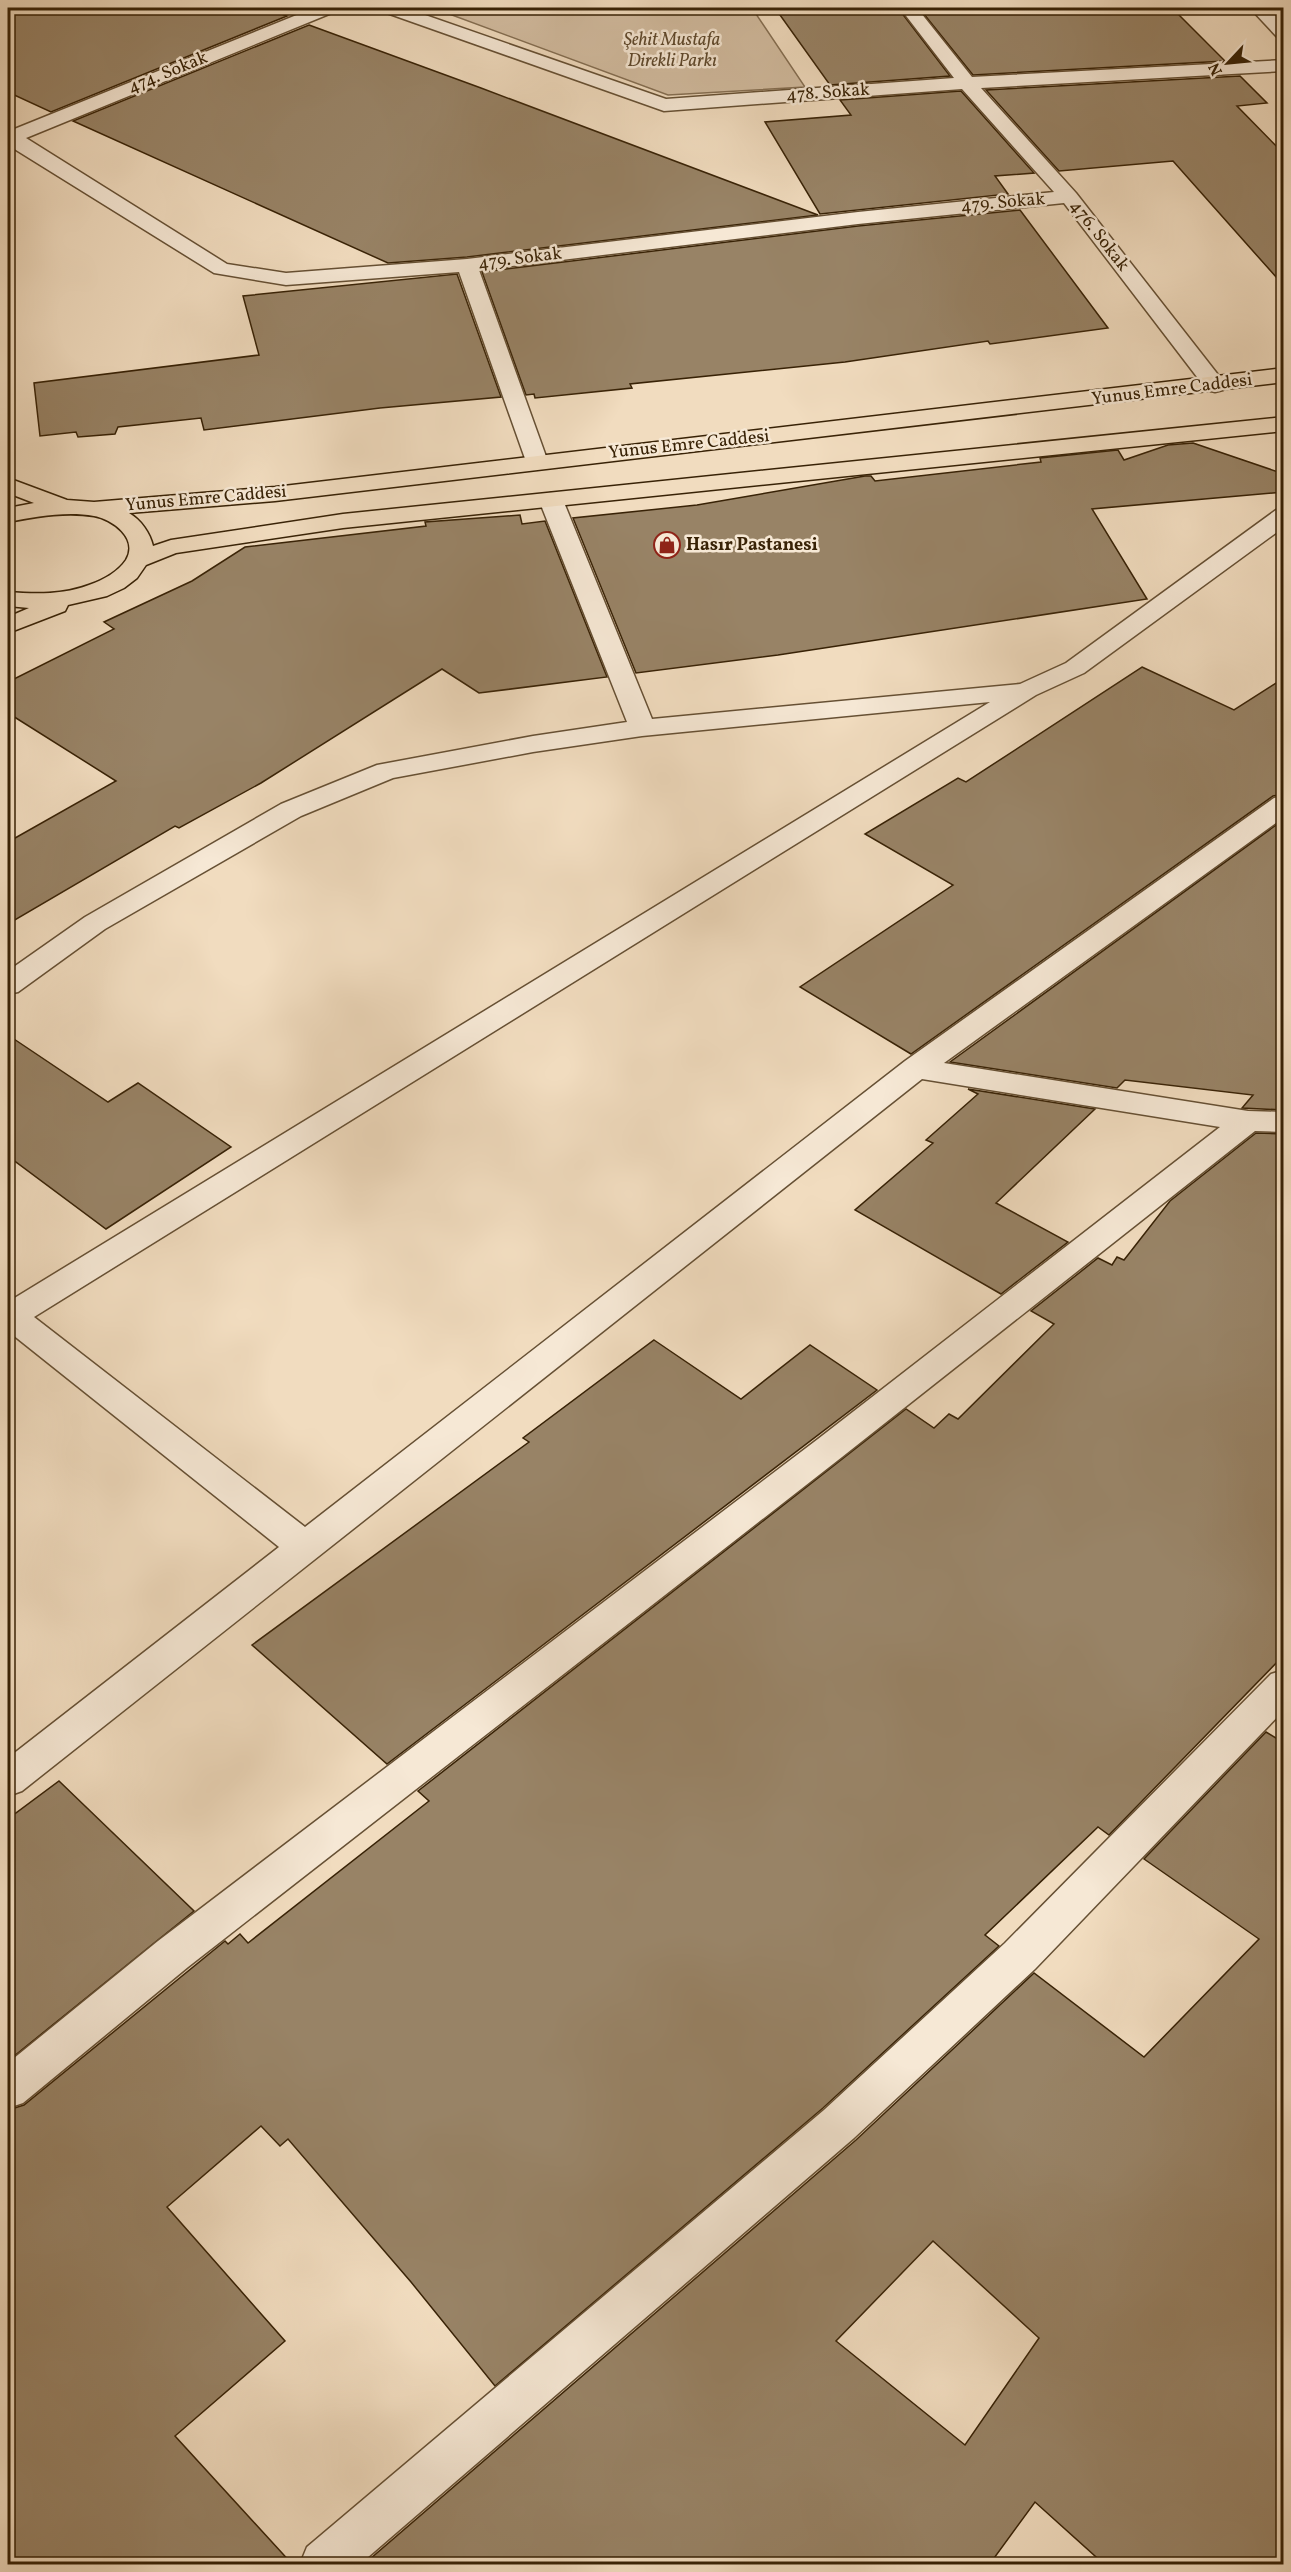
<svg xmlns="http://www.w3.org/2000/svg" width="1291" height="2572" viewBox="0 0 1291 2572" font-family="Vollkorn,serif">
<rect width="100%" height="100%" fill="#f1dcbf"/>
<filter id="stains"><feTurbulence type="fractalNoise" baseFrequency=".00333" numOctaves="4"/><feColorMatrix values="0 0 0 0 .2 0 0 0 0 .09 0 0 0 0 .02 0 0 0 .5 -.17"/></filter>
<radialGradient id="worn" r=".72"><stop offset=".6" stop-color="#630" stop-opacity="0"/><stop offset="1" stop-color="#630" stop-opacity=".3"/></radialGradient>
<!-- green -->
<polygon fill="#d2bca0" stroke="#856f53" stroke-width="1.5" points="433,8 752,8 805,87 668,95"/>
<!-- building -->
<g fill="#988366" stroke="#382206" stroke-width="1.5" fill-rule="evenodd">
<polygon points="8,8 264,8 287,16 51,112 12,94 8,77"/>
<polygon points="775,8 898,8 950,76 830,85"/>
<polygon points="919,8 1172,8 1225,61 973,75"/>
<polygon points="309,25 481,88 818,215 467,257 388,263 73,121"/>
<polygon points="1240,76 1267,103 1237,106 1284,154 1284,286 1173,161 1059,171 986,90"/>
<polygon points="961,91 1034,173 995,176 1008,194 820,214 765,122 851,115 840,100"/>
<polygon points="1020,210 1108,328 990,344 988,341 845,362 630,384 632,388 535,398 534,394 526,395 482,272 858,226"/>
<polygon points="457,274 501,397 380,408 204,430 201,418 118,427 115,434 78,437 76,432 40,436 34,383 259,355 243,296"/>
<polygon points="1193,443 1284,474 1284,492 1092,509 1147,599 778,655 636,673 573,518 697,505 865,476 871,476 875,481 1041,462 1040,458 1118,450 1124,460 1168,445"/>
<polygon points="520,515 522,524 545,521 607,677 479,693 442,669 261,783 179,828 175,826 8,924 8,842 116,781 8,713 8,682 114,629 104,622 192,581 245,547 426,526 425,522"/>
<polygon points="1142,667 1234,710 1284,678 1284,794 1273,796 911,1054 800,987 953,885 865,834 958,778 966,782"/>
<polygon points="1283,820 1284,1110 1242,1108 1253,1095 1125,1080 1117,1088 950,1062"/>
<polygon points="8,1035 108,1102 138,1083 231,1147 106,1229 8,1156"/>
<polygon points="968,1089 1095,1109 996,1203 1068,1242 1001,1294 855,1210 933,1143 926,1140 978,1094"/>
<polygon points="1256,1133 1284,1134 1284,1655 1109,1835 1098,1827 985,1935 999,1946 823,2108 495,2386 411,2282 288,2139 280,2146 261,2126 167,2207 285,2341 175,2436 293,2565 8,2565 8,2110 24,2105 225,1941 228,1944 240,1934 248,1943 429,1801 418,1791 906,1409 934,1428 949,1414 958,1419 1054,1324 1031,1311 1098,1258 1112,1265 1117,1257 1124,1260 1170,1201"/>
<polygon points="654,1340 741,1399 810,1345 877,1390 387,1764 252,1645 529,1442 523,1438"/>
<path d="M1266 1732 1284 1743V2565H1105L1035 2502 989 2565H363L856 2140 1034 1973 1144 2057 1259 1939 1144 1859ZM933 2241 1039 2338 965 2445 836 2341Z"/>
<polygon points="59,1781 194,1911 8,2061 8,1819"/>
</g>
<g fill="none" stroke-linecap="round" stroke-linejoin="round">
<defs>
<g id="minor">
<polygon points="314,8 337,8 334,12 26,138 227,264 286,273 467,259 858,212 1054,192 962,89 664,111 384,12 382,8 405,8 666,99 954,78 900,8 917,8 972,77 1284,60 1284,71 981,88 1076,193 1226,385 1223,390 1215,392 1207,390 1064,203 858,224 479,270 548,462 544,467 536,469 528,467 459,272 286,285 214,273 8,145 8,129 12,130"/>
<polygon points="1250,8 1267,8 1284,23 1284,39 1278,38"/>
<polygon points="551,493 559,495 563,500 652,719 1020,684 1066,663 1276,510 1284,508 1284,527 1084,673 1036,695 34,1317 305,1527 905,1061 1274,798 1284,796 1284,817 944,1063 1248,1111 1284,1112 1284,1132 1255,1131 842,1457 188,1967 23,2103 8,2108 8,2063 158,1941 818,1439 1220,1127 922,1079 22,1791 8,1796 8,1758 279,1547 8,1331 8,1302 990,702 642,736 533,752 393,778 301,816 105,929 18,992 8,994 8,971 85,917 281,804 377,765 533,736 627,722 539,500 543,495"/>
<polygon points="1284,1670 1284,1710 1035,1969 854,2138 360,2564 300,2564 307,2547 824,2110 1005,1943 1271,1674"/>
</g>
<path id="major" d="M1284 368V382L275 501 129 513C141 520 150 533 153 546L171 540 343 514 1284 417V431L343 528 176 553 146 565 137 578 124 588 107 596 68 605 65 611 8 633V617L29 608 8 606V592C35 594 63 595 89 585 103 580 118 572 126 560 139 538 112 519 94 516 65 511 36 517 8 522V508L34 503 8 493V478L67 500 94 502 275 487Z"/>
</defs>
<!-- minor casing -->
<use href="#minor" stroke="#665034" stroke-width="3"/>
<!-- major casing -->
<use href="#major" stroke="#382206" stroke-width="3"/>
<!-- minor -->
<use href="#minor" fill="#f6e8d5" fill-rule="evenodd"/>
<!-- major -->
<use href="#major" fill="#f1dcbf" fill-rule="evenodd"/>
</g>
<!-- icons -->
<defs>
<symbol id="shop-ring" viewBox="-11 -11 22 22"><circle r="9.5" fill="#f6e8d5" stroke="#8f2418" stroke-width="1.5"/><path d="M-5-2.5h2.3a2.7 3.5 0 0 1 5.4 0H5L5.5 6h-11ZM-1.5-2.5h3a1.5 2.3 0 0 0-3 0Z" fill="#8f2418"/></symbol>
</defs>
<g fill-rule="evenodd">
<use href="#shop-ring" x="652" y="530" width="30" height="30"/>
</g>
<g text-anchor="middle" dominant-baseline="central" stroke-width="5" stroke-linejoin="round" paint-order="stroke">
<!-- far-park labels -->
<g font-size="18" font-style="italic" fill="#5e482c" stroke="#f6e8d5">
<text x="672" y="40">Şehit Mustafa<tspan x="672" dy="21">Direkli Parkı</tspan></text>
</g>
<!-- far-street labels -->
<g font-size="18" fill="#382206" stroke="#f6e8d5">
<text transform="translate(168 73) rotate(-22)">474. Sokak</text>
<text transform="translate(828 93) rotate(-4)">478. Sokak</text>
<text transform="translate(1003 203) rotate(-5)">479. Sokak</text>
<text transform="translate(1099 236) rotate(52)">476. Sokak</text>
<text transform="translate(520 259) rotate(-7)">479. Sokak</text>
<text transform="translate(1172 390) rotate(-7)">Yunus Emre Caddesi</text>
<text transform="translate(689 445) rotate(-6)">Yunus Emre Caddesi</text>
<text transform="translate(206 499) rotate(-5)">Yunus Emre Caddesi</text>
</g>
<!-- far-poi labels -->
<g font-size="18" font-weight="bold" fill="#382206" stroke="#f6e8d5" text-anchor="start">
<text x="686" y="545">Hasır Pastanesi</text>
</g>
</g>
<!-- margin -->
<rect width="1291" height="2572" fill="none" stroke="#f1dcbf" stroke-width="30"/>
<rect x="9" y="9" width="1273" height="2554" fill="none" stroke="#382206" stroke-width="3"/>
<rect x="15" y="15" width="1261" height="2542" fill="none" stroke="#382206" stroke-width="1.5"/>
<!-- north arrow -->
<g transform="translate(1228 63) rotate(244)" stroke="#f6e8d5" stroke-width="4.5" paint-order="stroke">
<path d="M0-4.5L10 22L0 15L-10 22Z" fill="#382206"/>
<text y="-9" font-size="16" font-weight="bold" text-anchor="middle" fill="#382206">N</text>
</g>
<rect width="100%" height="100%" filter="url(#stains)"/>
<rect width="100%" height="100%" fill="url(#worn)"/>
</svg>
